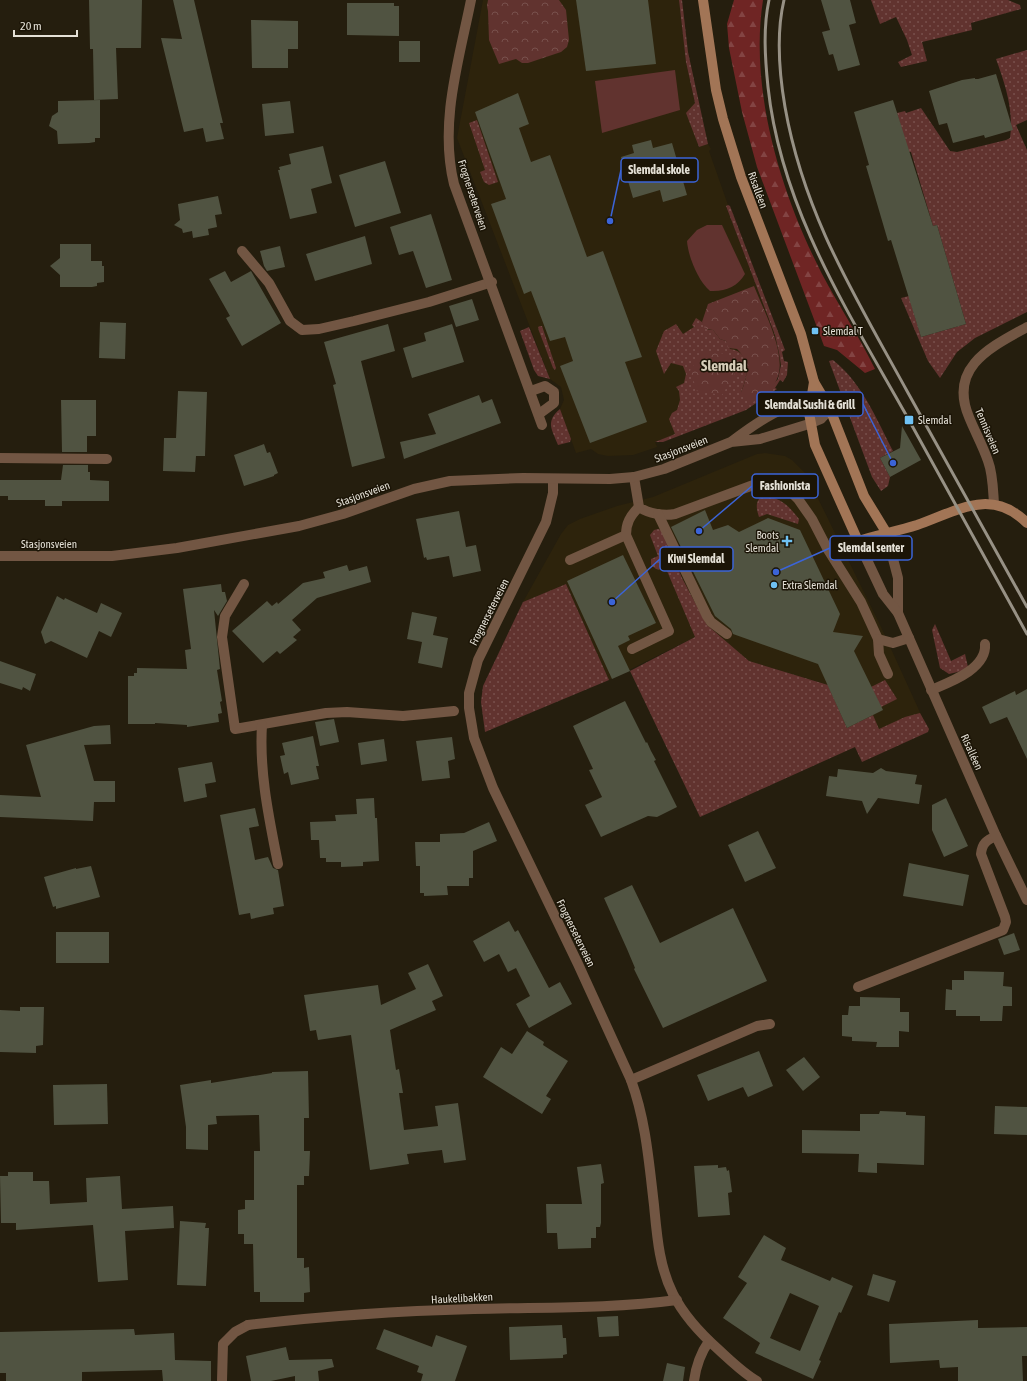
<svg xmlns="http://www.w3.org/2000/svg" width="1027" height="1381" viewBox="0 0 1027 1381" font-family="'Asap Condensed',sans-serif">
<defs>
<pattern id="grass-dots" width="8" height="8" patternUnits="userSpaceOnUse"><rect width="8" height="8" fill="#61332f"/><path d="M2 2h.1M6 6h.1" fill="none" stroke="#78504c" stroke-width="1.8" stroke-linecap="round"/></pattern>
<pattern id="forest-firs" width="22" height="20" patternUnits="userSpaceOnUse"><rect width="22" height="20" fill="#6f2524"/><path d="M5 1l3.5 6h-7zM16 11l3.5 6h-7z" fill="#834443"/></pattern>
<pattern id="park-crowns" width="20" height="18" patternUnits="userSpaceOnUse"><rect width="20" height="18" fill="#61332f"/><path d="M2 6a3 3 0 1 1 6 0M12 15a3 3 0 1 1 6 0" fill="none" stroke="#78504c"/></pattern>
</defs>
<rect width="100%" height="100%" fill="#251e0e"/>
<!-- built -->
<g fill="#2d230c">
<polygon points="483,0 679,0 686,62 695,103 698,147 708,144 711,149 709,151 721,185 728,205 726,206 775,335 779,353 781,365 743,408 655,442 657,447 633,455 608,456 598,454 591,449 576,453 560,409 564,400 561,387 550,379 457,138"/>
<polygon points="765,453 785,456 792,460 806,474 881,627 924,721 855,747 828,685 749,661 711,629 609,680 566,584 523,602 561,534 568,525 580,519 617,506 653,497 757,454"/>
</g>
<!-- grass -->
<g fill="url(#grass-dots)">
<polygon points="679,0 682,0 688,52 708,144 699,147 686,113 695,103 686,62"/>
<polygon points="871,0 1008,0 1020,5 1021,9 971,23 972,30 922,42 927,61 901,67 898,62 912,55 907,40 896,17 880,24"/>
<path d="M1027 50V120L1016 125 1027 150V312L975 338 957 352 940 378 928 361 901 298 909 296 921 337 966 324 937 225 933 226 911 152H908L897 113 905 111 906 113 921 108 950 151 957 152 1006 140 1010 138C1014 110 1005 84 996 59Z"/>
<polygon points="477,120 498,182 489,185 484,182 480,172 485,170 469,123"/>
<path d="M728 205 730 206 785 350 782 352 784 361 788 362 787 375 783 382 780 380 775 388 777 389 746 410 663 442H655L675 434 669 419 672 413 677 410 680 400 679 391 676 387 684 383 686 374 683 366 671 363 664 374 656 351 664 331 676 324 683 334 694 327 692 325 696 318 702 322 708 330H713L720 339 726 341 730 349C752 351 748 377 741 392L762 397 778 379 781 365 779 353 775 335 726 206Z"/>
<polygon points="540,326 542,326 556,368 555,370 553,368 539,331 538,327"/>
<polygon points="529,327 550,379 538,376 534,370 520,331"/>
<path d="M833 360C862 383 876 418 893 451L880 458 890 477 888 486 881 491 872 477 829 361Z"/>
<path d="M560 409 571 439 570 442 558 445C552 429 545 422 560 409Z"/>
<path d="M763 495C782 499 787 504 799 519L798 524 767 514 759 517C756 508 755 501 763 495Z"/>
<polygon points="658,529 662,530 682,578 707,625 749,661 828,685 847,728 873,715 879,729 905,717 920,713 929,729 928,732 862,762 855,747 700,817 630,671 695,637 667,571 656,569 651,565 651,559 658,556 650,535 654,530"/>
<polygon points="566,584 609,680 485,732 481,702 483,686 523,602"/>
<polygon points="935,624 951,661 965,654 968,667 962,671 949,674 940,668 932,630"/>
<polygon points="885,680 897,699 881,707 871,687"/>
</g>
<!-- forest -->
<path fill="url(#forest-firs)" d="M734 0H763C749 90 781 194 822 274 839 306 859 336 875 369L865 373 837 350 824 346 757 167 742 112 729 48 727 24Z"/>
<!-- park -->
<g fill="url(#park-crowns)">
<polygon points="488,0 559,0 566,10 569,40 567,47 561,52 528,63 522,63 516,59 499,64 489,40 488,11 487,6"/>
<path d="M754 286C763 309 788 356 777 379 773 389 762 397 753 402L744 397 741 392C748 377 750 361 737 349L728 348 726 341 720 339 713 330 705 329 702 322 708 304Z"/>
<polygon points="704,351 727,354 735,374 722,395 697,391 690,370"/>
</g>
<!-- pitch -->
<g fill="#61332f">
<polygon points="675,70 680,110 602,133 595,81"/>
<path d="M707 225H722L745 274C737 287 725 292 710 291 698 281 688 256 687 241L697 230Z"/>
</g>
<!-- building -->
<g fill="#505341" fill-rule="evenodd">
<polygon points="89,0 142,0 141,48 116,48 118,99 94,100 93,49 90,49"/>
<polygon points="173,0 194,0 223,123 220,123 224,139 206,142 203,128 184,132 161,38 182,39"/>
<polygon points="576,0 648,0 656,64 586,71"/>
<polygon points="821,0 850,0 856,23 849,25 860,65 838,71 833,54 829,55 822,32 830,30"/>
<polygon points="347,3 394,3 394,6 399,6 399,36 347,35"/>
<polygon points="251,20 298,21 298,49 288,49 288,68 252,68"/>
<rect x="399" y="41" width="21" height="21"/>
<polygon points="996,74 1013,130 985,138 984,135 953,143 947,123 939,125 929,91 962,80 975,78 975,79 978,79"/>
<polygon points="518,93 529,124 519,128 531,162 550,155 587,257 603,251 642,357 625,362 647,422 590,443 560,366 573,361 565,337 550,341 531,291 524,294 491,204 506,199 475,112"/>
<polygon points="100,100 100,138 95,138 95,142 89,143 58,144 57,131 49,126 52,116 58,112 58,101"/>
<polygon points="893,100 933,226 937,225 966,324 921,337 891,240 888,241 866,166 869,165 854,112"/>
<polygon points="290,101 294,133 265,136 262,104"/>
<polygon points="651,140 653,148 672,143 687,195 663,202 660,190 633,198 621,157 634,153 632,145"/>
<polygon points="323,146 332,183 311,189 317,213 290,219 278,170 280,170 279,167 291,164 289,154"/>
<polygon points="385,161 401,213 355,227 339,175"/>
<polygon points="218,196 222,214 215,215 217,227 208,229 209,235 193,238 192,231 183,233 182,229 174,225 180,220 178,204"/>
<polygon points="431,214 452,280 426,288 413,251 399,255 390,227"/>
<polygon points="365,236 372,264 315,281 306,254"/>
<polygon points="60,244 91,244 91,261 102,261 102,266 104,266 104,282 97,283 97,286 92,287 60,287 60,275 50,266 60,258"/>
<polygon points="280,246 285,267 267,271 264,266 260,251"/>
<polygon points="225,271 231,282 251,271 281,323 242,346 226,318 230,316 209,279"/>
<polygon points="472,299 479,320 456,327 449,306"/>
<polygon points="100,322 126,323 125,359 99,358"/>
<polygon points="388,324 395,351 361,361 385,458 352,467 333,385 336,384 324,342"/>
<polygon points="452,324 464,362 412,378 403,348 426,341 424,333"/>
<polygon points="178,391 207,392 205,456 196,456 195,472 163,471 164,438 176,438"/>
<polygon points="479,395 482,403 492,399 501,423 404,459 400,442 436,434 428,414"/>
<polygon points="61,400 96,400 96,436 87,436 87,452 62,452"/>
<polygon points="902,426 921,460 890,477 880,458 900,448"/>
<polygon points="264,444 267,453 270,452 278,473 274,475 274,476 244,486 234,455"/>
<polygon points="63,465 88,465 88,472 90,472 90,480 109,481 109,501 62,501 62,506 45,506 45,500 8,500 8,496 0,496 0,480 61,480"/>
<polygon points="705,510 713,530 728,525 739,532 768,518 800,530 840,614 833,632 863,636 854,651 883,710 847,728 818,664 733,634 731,629 715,616 671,527"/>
<polygon points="459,511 466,547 476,545 481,571 453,577 449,556 427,560 426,557 424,558 416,519"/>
<polygon points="623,555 656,623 628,636 630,640 618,646 630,671 612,679 567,581"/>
<polygon points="347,565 349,571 367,566 371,582 317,598 292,620 301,630 293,637 297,640 280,654 277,651 263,663 232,631 267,601 272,606 277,602 278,604 303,583 325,578 323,572"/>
<polygon points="221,584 222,592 225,592 227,601 218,616 214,610 220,669 217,670 222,701 220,702 222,713 218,714 219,722 187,727 187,725 155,723 155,724 128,724 128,676 134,676 134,673 137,673 137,668 187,669 185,650 191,649 183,589"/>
<polygon points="57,596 64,600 65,598 97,613 101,603 122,613 111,637 99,631 87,658 51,641 45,644 41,632"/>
<polygon points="412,612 437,617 433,635 448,638 442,668 418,663 422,642 407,639"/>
<polygon points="0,661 36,674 30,691 23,687 22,690 0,683"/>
<polygon points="1027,689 1027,759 1007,717 990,724 982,707 1015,691 1016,695"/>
<polygon points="625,701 646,743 647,742 651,751 656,760 654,761 677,807 657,817 648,816 601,837 585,805 602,797 589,770 593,769 573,726"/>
<polygon points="334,719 339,742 320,746 315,722"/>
<polygon points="110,725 111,744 84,745 94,781 115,781 115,802 94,802 93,821 0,817 0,795 41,797 26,745 94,726"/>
<polygon points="313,736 319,766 316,766 319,779 291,785 288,772 284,774 280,756 285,755 282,743"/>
<polygon points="452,737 455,759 448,761 450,778 422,781 416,741"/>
<polygon points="384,739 387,761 361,765 358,743"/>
<polygon points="212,762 216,782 205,784 207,797 184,802 178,768"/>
<polygon points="881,768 886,771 917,775 915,784 922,785 919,804 878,798 867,814 862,801 826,796 829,776 837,777 838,769 873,773"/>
<polygon points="374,798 375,818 377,818 379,861 363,862 363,866 341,867 341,862 326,862 326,858 320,858 319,840 311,840 310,822 336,821 335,815 357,814 356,799"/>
<polygon points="946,798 968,846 944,857 932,830 932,805"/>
<polygon points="255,808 259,826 249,828 255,860 268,857 273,868 278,870 284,906 273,908 274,914 251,919 250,913 239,915 220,815"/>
<polygon points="489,822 497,841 473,851 473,878 469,878 469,886 447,886 448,895 424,896 424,893 420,893 420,866 416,866 415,842 440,842 440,834 464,833"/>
<polygon points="758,831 776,868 745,882 728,845"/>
<polygon points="909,863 969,875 963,906 903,896"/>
<polygon points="91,866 100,897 56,909 56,906 53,907 44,877 76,868 76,869"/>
<polygon points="632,885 660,943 733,908 767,981 663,1028 634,969 635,968 627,949 604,898"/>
<polygon points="509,921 515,932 518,930 549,988 560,982 572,1004 529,1028 516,1004 530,996 516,968 508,972 499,954 484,962 473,941"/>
<rect x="56" y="932" width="53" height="31"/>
<polygon points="1014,933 1020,950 1004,955 998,939"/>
<polygon points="428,964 443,996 432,1001 436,1010 390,1030 396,1070 399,1069 403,1093 399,1093 404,1130 438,1126 435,1106 458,1103 466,1160 444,1163 442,1150 407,1154 409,1164 370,1170 351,1035 318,1040 316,1030 310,1031 304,995 378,985 381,1005 416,989 408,973"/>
<polygon points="964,971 1004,972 1003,986 1012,987 1012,1006 1003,1006 1002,1021 980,1021 980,1016 956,1016 956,1010 945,1010 946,989 952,990 952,980 964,980"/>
<polygon points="860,997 900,998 900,1012 909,1012 909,1032 899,1031 899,1047 876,1047 877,1042 852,1041 852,1037 842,1036 842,1015 848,1015 849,1006 860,1006"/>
<polygon points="20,1007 44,1007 43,1045 36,1046 36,1053 0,1052 0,1010 20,1011"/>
<polygon points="527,1031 544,1042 543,1045 568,1061 546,1096 551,1099 542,1114 483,1077 501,1047 512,1054"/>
<polygon points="759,1051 773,1086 748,1097 743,1087 708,1101 697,1075"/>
<polygon points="804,1057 820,1077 803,1091 786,1070"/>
<polygon points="308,1071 309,1118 304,1118 304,1151 310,1151 309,1176 304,1176 304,1185 297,1185 297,1258 304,1258 304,1268 309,1267 310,1292 304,1293 304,1302 260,1302 260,1292 254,1292 253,1244 244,1244 244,1234 238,1234 238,1210 245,1209 245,1200 254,1200 254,1151 260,1151 259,1115 216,1116 217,1124 208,1125 208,1150 186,1149 186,1127 180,1085 211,1080 211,1083 272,1073 272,1072"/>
<polygon points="107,1084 108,1124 54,1125 53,1085"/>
<polygon points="995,1106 1027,1107 1027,1135 994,1134"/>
<polygon points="880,1111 906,1112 906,1115 925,1116 924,1165 877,1163 877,1173 858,1172 859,1154 802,1153 802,1130 860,1131 860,1114 879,1114"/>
<polygon points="601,1164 604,1183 601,1184 601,1223 600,1227 596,1227 596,1238 591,1238 591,1248 558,1249 557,1233 547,1233 546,1204 582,1204 577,1167"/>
<polygon points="718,1165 718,1168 726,1167 727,1171 729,1170 732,1192 728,1193 730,1215 698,1217 694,1166"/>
<polygon points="8,1172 33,1172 33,1181 49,1181 50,1204 87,1202 86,1178 120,1176 122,1209 173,1206 174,1228 125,1231 128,1280 98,1282 93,1225 16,1230 16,1223 1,1223 0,1176 8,1176"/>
<polygon points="180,1221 206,1223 205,1228 209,1228 206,1286 177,1285"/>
<path d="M764 1235 786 1248 781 1260 830 1281 832 1277 853 1286 841 1313 839 1312 819 1360 821 1361 813 1379 755 1353 760 1343 723 1318 747 1283 738 1277ZM790 1293 819 1306 800 1351 770 1338Z"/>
<polygon points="873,1274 896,1281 889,1302 867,1295"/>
<polygon points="618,1316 619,1336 599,1337 597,1317"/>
<polygon points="978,1320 978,1328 1027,1327 1027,1356 1022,1356 1023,1381 958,1381 958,1367 940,1368 939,1360 890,1363 889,1324"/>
<polygon points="562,1325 563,1338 566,1338 567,1354 563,1355 563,1358 510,1360 509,1327"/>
<polygon points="134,1329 135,1335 174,1333 175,1360 211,1361 211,1381 163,1381 162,1370 82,1372 82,1381 6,1381 6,1373 0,1373 0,1332"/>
<polygon points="384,1329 432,1347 436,1335 467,1346 455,1381 421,1381 423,1374 417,1372 419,1366 376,1349"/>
<polygon points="286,1347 289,1360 332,1359 334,1367 318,1371 319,1381 295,1381 295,1376 271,1381 251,1381 246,1356"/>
<polygon points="667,1363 685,1367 683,1381 663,1381"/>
</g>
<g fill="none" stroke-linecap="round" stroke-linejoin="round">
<!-- service -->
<g stroke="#725643" stroke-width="10">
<polyline points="242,251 269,283 290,321 302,330 319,329 354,321 429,302 492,282"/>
<polyline points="0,458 107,459"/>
<path d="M634 477 639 507C649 514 664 516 675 514L756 484 774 485 791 492 798 499 812 519 827 548 861 602 878 639 879 654 888 674"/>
<polyline points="658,514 707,616 711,622 727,634"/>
<polyline points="570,560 626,535"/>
<polyline points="244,584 225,616 222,637 235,729 326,713 347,712 403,716 454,711"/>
<polyline points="878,639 893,643 909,638"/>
<path d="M632 649 669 631 626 535C626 523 630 516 639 507"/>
<path d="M931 690C950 682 987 669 985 644"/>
<path d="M262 725C259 772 269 818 278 864"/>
<path d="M858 987 1003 930 1006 922 1005 917 981 854C982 843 987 840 996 836"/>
<polyline points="631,1080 757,1026 770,1024"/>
<polyline points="222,1381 223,1344 235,1332 248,1325"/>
</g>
<!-- minor -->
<g stroke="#725643" stroke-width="10">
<path d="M471 0C459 60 439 123 454 184L542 425"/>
<polyline points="531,391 545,386 554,392 554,403 539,414"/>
<path d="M553 479V493L546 522 478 660 469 693V708L474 738 493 788 578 964 631 1080C646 1121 649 1163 654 1205 657 1236 659 1266 673 1294 684 1316 701 1334 719 1350 731 1361 743 1373 757 1381"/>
<path d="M994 504C993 490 993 474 988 461 983 446 975 432 969 417 948 367 991 347 1027 327"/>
<polyline points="886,532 898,578 898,613"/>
<polyline points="858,541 883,594 898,613 996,836 1027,900"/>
<path d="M248 1325C323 1316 399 1311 474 1309 541 1307 610 1309 677 1300"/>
<path d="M694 1381C696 1366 700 1354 709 1341"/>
</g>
<!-- tertiary -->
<path stroke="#725643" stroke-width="10" d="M0 556H112L177 548 299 526 343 514 414 489 450 481 523 478 610 479 634 477 664 469 731 442 760 439 809 424 821 419 830 409C824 406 818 402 810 402 785 402 749 428 731 442"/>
<!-- secondary -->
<g stroke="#a27556" stroke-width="10">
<polyline points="703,0 716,90 723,119 741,177 801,334 814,382 830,409 864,496 886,532"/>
<path d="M814 382 809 413 815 445 858 541C877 535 898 531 917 525 957 511 991 487 1027 523"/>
</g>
<!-- rail -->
<g stroke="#979185" stroke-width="3">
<path d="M769 0C763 28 765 58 768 87 781 208 847 310 905 413 946 487 986 560 1027 634"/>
<path d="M784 0C776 34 779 72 785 107 804 215 855 296 907 391 947 463 987 535 1027 607"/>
</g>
</g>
<!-- markers -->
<g fill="#6fc2f4" stroke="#1b1406" stroke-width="1.5">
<rect x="811" y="327" width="8" height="8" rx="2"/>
<rect x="904" y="415" width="10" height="10" rx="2"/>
<path d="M785 535h4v4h4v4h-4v4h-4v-4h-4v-4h4z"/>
<circle cx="774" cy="585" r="4"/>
</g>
<g text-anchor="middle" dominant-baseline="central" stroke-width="3" stroke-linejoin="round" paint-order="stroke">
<!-- street labels -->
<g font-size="11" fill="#e4e0d6" stroke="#1b1406">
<text transform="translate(758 190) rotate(70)">Risalléen</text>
<text transform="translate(473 195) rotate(72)">Frognerseterveien</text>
<text transform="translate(988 431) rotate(67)">Tennisveien</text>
<text transform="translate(681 449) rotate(-21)">Stasjonsveien</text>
<text transform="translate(363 494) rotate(-20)">Stasjonsveien</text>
<text x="49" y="544">Stasjonsveien</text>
<text transform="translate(489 612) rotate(-63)">Frognerseterveien</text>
<text transform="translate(972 752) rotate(66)">Risalléen</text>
<text transform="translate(576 933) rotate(64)">Frognerseterveien</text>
<text transform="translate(462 1298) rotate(-3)">Haukelibakken</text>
</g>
<!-- poi labels -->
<g font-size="11" fill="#e4e0d6" stroke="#1b1406" text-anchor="start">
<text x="823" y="331">Slemdal T</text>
<text x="918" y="420">Slemdal</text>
<text x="779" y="535" text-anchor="end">Boots<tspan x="779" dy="13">Slemdal</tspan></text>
<text x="782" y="585">Extra Slemdal</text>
</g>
<!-- district labels -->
<g font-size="15" font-weight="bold" fill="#d5ccb8" stroke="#1b1406">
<text x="724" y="365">Slemdal</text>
</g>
</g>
<!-- callouts -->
<path fill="none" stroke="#3b64d8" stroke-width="1.5" d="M610 221L621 170M893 463L863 404M699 531L752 486M776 572L830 548M612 602L660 559"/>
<g fill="#3b64d8" stroke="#1b1406" stroke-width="1.5">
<circle cx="610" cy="221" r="4"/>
<circle cx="893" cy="463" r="4"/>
<circle cx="699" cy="531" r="4"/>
<circle cx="776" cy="572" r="4"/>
<circle cx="612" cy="602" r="4"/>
</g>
<g fill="#1b1406" stroke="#3b64d8" stroke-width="1.5">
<rect x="621" y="158" width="77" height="24" rx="4"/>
<rect x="757" y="392" width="106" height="24" rx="4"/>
<rect x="752" y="474" width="66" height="24" rx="4"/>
<rect x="830" y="536" width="82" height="24" rx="4"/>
<rect x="660" y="547" width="73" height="24" rx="4"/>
</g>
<g font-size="12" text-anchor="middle" font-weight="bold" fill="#e4e0d6">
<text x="659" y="174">Slemdal skole</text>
<text x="810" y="409">Slemdal Sushi &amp; Grill</text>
<text x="785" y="490">Fashionista</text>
<text x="871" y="552">Slemdal senter</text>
<text x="696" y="563">Kiwi Slemdal</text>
</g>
<!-- scale -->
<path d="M14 30v6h63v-6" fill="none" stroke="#e4e0d6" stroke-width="2"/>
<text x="20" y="30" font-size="12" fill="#e4e0d6" stroke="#1b1406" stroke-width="3" paint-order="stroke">20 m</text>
</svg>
